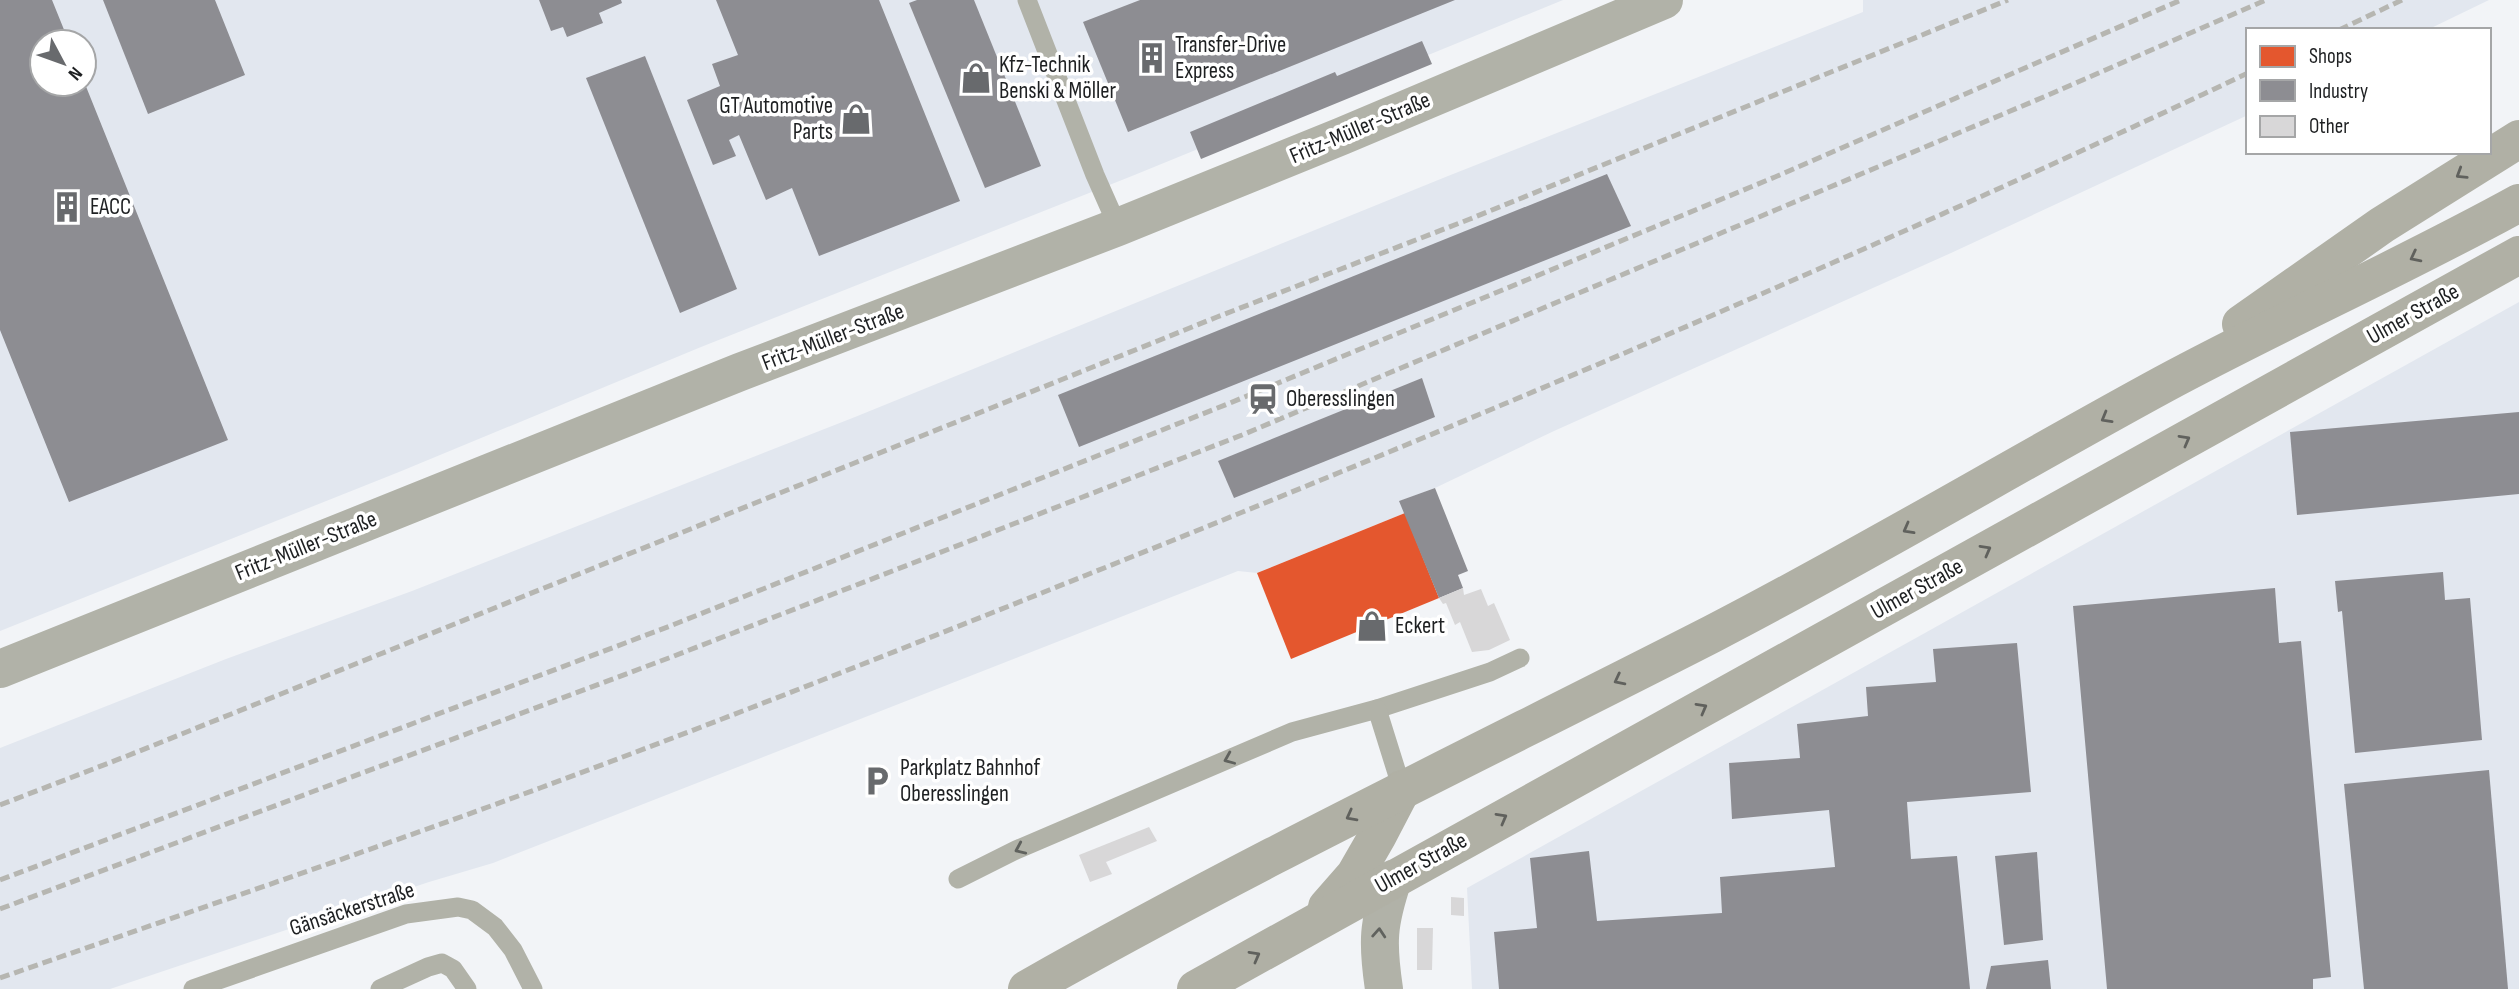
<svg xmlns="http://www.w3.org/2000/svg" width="2519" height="989" viewBox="0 0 2519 989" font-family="'Sofia Sans Condensed',sans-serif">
<rect width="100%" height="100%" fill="#f2f4f7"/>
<!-- built -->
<g fill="#e2e7ef" fill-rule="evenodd">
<path d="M0 0H1563L1132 176 701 347 399 472 0 631ZM42 42H84V84H42Z"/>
<polygon points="1863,0 2489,0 2427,30 2248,30 2248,115 1951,253 1554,431 1435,488 1400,501 1405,513 1257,573 1238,571 493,863 429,882 110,989 0,989 0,748 226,659 412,591 855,417 1448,176 1863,12"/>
<polygon points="2519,302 2519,989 1472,989 1467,888"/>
</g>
<!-- shops -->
<polygon fill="#e4572e" points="1405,513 1439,598 1291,659 1257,573"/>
<!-- industry -->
<g fill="#8d8d92">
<polygon points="0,0 52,0 69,42 42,42 42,84 85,84 228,440 69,502 0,330"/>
<polygon points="103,0 215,0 245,75 148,114"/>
<polygon points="539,0 621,0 622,3 599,13 603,23 567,37 563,27 551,31"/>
<polygon points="716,0 879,0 960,201 819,256 792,188 766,200 739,135 729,140 736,156 713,165 687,100 720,86 712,64 738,55"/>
<polygon points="917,0 974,0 1041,166 985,188 909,3"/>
<polygon points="1140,0 1455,0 1128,132 1083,22"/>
<polygon points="1422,41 1432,64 1201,159 1190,132 1335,72 1337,76"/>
<polygon points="645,56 737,289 680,313 586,78"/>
<polygon points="1607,174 1631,226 1079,447 1058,395"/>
<polygon points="1422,378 1435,417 1234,498 1218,461"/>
<polygon points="2519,412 2519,494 2297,515 2290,432"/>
<polygon points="1435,488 1468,571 1458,575 1463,588 1439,598 1399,501"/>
<polygon points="2443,572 2445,600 2470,598 2482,740 2355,753 2342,611 2338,612 2335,581"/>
<polygon points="2275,588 2279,643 2301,641 2331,977 2313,979 2313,989 2107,989 2073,606"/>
<polygon points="2017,643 2031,792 1907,802 1911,859 1957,856 1970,989 1499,989 1494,932 1537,928 1530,858 1589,851 1597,921 1722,913 1720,877 1835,867 1829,810 1732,819 1729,763 1800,758 1797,724 1868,716 1866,687 1936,682 1933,649"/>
<polygon points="2489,770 2508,989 2364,989 2344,784"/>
<polygon points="2037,852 2043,940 2004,945 1995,856"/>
<polygon points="2048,960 2051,989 1986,989 1991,966"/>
</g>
<!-- building -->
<g fill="#d8d7d8">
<polygon points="1463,588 1464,595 1481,589 1488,606 1494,603 1510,640 1489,650 1472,652 1460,622 1455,625 1446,603 1443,604 1439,598"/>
<polygon points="1149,827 1157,841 1106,862 1112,874 1090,882 1079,855"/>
<polygon points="1451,897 1464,898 1464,916 1451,915"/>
<polygon points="1417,928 1433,928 1432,970 1417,970"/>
</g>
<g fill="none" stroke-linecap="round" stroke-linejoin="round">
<!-- service -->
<g stroke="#b1b2a8" stroke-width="19">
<polyline points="1027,0 1095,175 1118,227"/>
<polyline points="1377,709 1490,672 1520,658"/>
<polyline points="958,879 1016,850 1292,732 1377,709 1402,789"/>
<polyline points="193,989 406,914 458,907 472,910 495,927 513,950 533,989"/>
<polyline points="380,989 428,967 442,963 453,969 467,989"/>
</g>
<!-- minor -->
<path stroke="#b1b2a8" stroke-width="38" d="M1384 989C1377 942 1378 924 1393 879"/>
<!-- tertiary -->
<polyline stroke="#b1b2a8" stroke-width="38" points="0,669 740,372 1118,227 1342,136 1664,0"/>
<!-- secondary -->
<g stroke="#b0b0a5" stroke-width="38">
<polyline points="2241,324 2382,225 2519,139"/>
<polyline points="1327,907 1355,875 1378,835 1402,789"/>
<path d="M1027 989C1251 862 1483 751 1712 634 1865 555 2013 466 2164 384 2281 321 2403 267 2519 203"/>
<polyline points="1196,989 2519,255"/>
</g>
<!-- rail -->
<g stroke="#b6b6b1" stroke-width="5" stroke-dasharray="10 5" stroke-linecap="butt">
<polyline points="2339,30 2402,0"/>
<polyline points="0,805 127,756 1217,317 1470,219 2008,0"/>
<polyline points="0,880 670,626 1230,403 1775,177 2181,0"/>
<polyline points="0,909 674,656 1242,435 2046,96 2266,0"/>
<path d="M0 978C180 915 361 854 540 788 734 716 927 639 1119 562 1500 409 1877 249 2248 73"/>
</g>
</g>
<!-- one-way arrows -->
<defs><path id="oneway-chevron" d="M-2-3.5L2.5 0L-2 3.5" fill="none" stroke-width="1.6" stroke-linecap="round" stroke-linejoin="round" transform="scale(1.75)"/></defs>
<g stroke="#60615d">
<use href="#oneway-chevron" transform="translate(2461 174) rotate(148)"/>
<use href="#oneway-chevron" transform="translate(2415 257) rotate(153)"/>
<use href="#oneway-chevron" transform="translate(2106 418) rotate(150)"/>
<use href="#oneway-chevron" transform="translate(2185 440) rotate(-29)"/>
<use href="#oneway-chevron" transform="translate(1908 529) rotate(151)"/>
<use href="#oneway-chevron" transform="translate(1986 550) rotate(-29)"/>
<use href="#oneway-chevron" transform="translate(1619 680) rotate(153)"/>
<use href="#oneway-chevron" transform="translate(1702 708) rotate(-29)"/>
<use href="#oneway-chevron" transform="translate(1351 816) rotate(152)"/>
<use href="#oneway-chevron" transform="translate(1502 818) rotate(-29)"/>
<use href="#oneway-chevron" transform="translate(1255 956) rotate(-29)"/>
</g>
<g stroke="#60625e">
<use href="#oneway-chevron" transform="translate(1229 759) rotate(157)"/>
<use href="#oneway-chevron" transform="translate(1020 849) rotate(156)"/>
<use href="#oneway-chevron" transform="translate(1379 933) rotate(-86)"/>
</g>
<!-- icons -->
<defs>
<symbol id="building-bare" viewBox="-9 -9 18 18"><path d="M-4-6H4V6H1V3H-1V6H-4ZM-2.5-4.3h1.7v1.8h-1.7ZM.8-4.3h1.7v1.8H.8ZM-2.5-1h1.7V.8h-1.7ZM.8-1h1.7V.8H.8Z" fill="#686a6d" stroke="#fff" stroke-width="2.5" paint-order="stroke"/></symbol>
<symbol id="shop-bare" viewBox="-9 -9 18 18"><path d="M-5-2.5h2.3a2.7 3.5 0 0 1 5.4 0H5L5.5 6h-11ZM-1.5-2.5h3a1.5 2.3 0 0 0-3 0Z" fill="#686a6d" stroke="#fff" stroke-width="2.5" paint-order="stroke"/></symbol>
<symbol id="station-bare" viewBox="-9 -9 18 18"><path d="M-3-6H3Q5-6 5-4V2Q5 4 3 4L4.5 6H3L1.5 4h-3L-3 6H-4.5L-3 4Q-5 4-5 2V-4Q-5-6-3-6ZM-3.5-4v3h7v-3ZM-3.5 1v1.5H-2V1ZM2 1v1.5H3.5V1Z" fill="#686a6d" stroke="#fff" stroke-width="2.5" paint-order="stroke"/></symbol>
<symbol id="parking-bare" viewBox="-9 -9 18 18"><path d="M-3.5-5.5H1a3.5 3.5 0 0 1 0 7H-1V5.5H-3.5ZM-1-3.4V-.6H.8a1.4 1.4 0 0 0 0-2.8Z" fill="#686a6d" stroke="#fff" stroke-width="2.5" paint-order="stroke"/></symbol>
</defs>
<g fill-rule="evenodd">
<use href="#building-bare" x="1130" y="36" width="44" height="44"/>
<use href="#shop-bare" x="954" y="56" width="44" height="44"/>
<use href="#shop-bare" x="834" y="97" width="44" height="44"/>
<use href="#building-bare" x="45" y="185" width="44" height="44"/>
<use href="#station-bare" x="1241" y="377" width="44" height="44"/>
<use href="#shop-bare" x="1350" y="604" width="44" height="44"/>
<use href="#parking-bare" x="855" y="759" width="44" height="44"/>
</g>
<g text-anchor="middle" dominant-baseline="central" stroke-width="7" stroke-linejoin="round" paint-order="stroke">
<!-- poi labels -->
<g font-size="23" fill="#1e2022" stroke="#fff" text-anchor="start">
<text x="1175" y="45">Transfer-Drive<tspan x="1175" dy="26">Express</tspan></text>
<text x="999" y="65">Kfz-Technik<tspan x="999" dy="26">Benski &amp; Möller</tspan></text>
<text x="833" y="106" text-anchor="end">GT Automotive<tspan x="833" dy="26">Parts</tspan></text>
<text x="90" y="207">EACC</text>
<text x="1286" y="399">Oberesslingen</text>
<text x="1395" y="626">Eckert</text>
<text x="900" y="768">Parkplatz Bahnhof<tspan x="900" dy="26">Oberesslingen</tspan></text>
</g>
<!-- street labels -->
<g font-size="23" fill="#1e2022" stroke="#fff">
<text transform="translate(1360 128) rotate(-23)">Fritz-Müller-Straße</text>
<text transform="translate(2413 314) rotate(-29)">Ulmer Straße</text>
<text transform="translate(833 337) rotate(-21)">Fritz-Müller-Straße</text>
<text transform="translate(306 546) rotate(-22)">Fritz-Müller-Straße</text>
<text transform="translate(1917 589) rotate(-29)">Ulmer Straße</text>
<text transform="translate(1421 863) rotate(-29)">Ulmer Straße</text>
<text transform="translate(352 909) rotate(-18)">Gänsäckerstraße</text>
</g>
</g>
<!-- legend -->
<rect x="2246" y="28" width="245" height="126" fill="#ffffff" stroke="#a5a6a7" stroke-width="2"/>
<rect x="2260" y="46" width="35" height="21" fill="#e4572e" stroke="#a5a6a7" stroke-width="2"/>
<text x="2309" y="63" font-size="21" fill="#1e2022">Shops</text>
<rect x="2260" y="80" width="35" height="21" fill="#8d8d92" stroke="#a5a6a7" stroke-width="2"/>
<text x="2309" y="98" font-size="21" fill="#1e2022">Industry</text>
<rect x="2260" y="116" width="35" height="21" fill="#d8d7d8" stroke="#a5a6a7" stroke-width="2"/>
<text x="2309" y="133" font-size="21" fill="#1e2022">Other</text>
<!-- north arrow -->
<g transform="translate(63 63) rotate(131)"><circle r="33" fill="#ffffff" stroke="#a5a6a7" stroke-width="2"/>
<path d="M0-5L12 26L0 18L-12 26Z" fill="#686a6d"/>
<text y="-10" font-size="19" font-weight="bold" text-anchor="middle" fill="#1e2022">N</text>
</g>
</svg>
